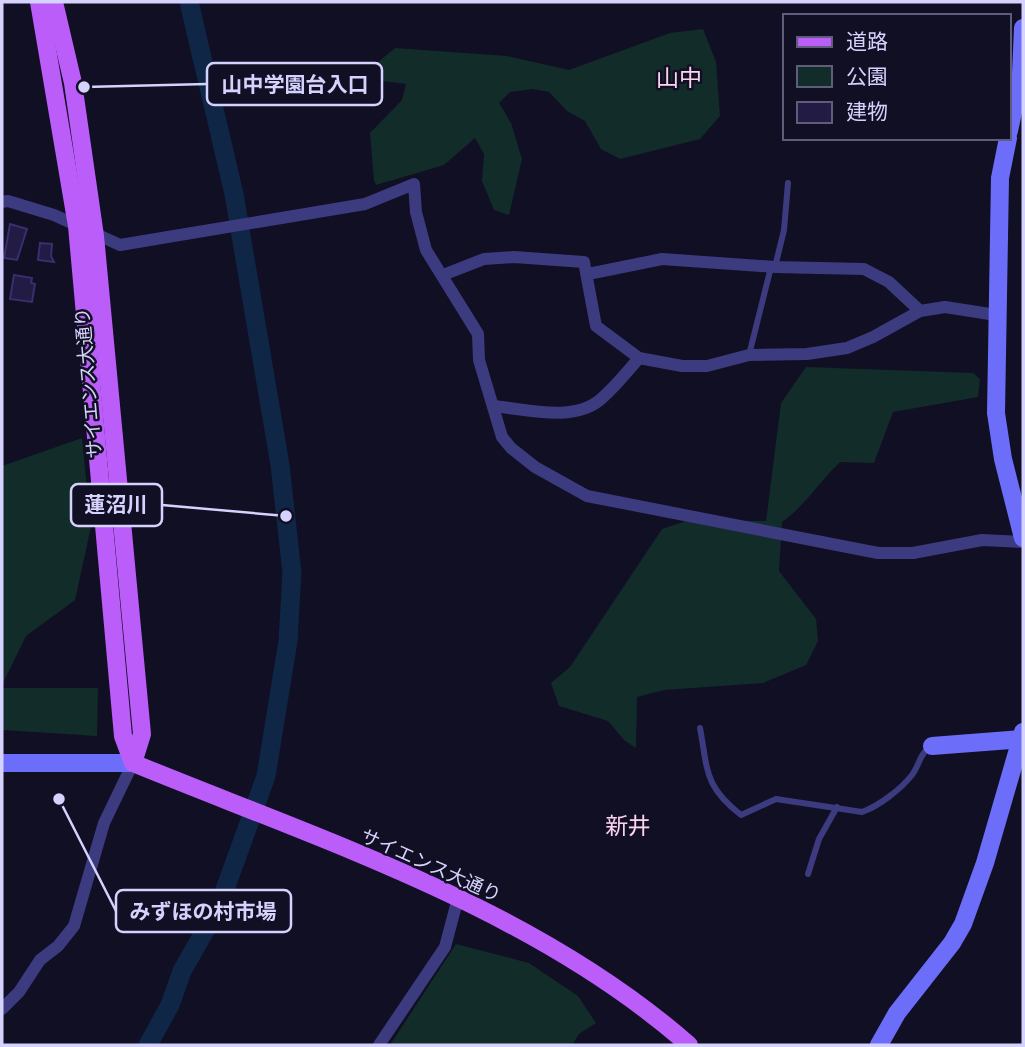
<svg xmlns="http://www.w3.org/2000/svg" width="1025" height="1047" viewBox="0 0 1025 1047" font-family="'Asap Condensed','Noto Sans JP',sans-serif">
<rect width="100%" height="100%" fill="#110f23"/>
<!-- green -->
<g fill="#122c2a">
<polygon points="703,29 716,62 720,116 700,139 620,159 601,149 585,121 567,111 549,92 533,89 510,92 499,103 511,123 522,159 509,215 494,210 482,181 484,154 475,138 444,165 376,185 374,180 370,133 402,100 406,84 382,81 366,72 395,48 507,56 569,70 670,33"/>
<path d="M806 367 973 373 980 379 978 397 893 412 874 463 840 462C819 482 806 505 782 522L779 571 816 619 818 641 806 665 763 683 664 690 637 697 636 748 624 740 608 721 559 706 551 683 570 667 662 529 686 521H766L781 403Z"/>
<polygon points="82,438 91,527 75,600 26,636 2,685 2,466"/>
<polygon points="2,688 98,688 97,736 2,730"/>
<polygon points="456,944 529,963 578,996 596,1023 579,1034 572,1045 390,1045"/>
</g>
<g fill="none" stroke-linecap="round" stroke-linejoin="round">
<!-- river -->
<polyline stroke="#0f2646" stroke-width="19" points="148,1045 170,1005 182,971 219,906 266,776 288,641 292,573 280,465 234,194 189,2"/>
</g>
<!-- building -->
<g fill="#221b43" stroke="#392e6e" stroke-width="2">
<polygon points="10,224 27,229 17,260 4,258"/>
<polygon points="40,243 52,244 51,256 54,262 38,260"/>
<polygon points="14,275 32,278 31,283 35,284 32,302 10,299"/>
</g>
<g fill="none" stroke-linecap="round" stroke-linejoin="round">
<!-- lane -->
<g stroke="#3c3b80" stroke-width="6">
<polyline points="775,267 784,230 788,183"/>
<polyline points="749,355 771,267"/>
<path d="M700 728C708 771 704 786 741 815L776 799 862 812C879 806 901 789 912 775 919 766 920 753 930 747"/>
<polyline points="808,874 819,839 837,807"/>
</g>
<!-- street -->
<g stroke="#3c3b80" stroke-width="12">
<polyline points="2,202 8,201 54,215 120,245 365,204 414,184 416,212 426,250 478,334 479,360 502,437 511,448 535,467 587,496 878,553 913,553 982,540 1023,542"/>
<polyline points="588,274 662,259 775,267 864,269 889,282 920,311"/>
<polyline points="443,275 484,259 514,257 584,262 596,326 639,358"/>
<path d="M493 406C526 409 574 423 601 399 615 387 627 372 639 358L682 366H707L749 355 807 354 847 348 873 337 920 311 945 307 996 315"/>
<polyline points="2,1009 19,992 40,960 58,946 74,926 104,823 133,763"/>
<polyline points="379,1045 445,947 458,898"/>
</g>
<!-- secondary -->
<g stroke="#6c6efa" stroke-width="18">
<polyline points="1009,131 1021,74 1023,28"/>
<polyline points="1008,138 1000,178 996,413 1003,459 1023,538"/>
<polyline points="932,746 1023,739"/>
<polyline points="2,763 133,763"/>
<polyline points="879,1045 897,1013 952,943 963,924 985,863 1023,732"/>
</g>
<!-- primary -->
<g stroke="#ba5df9" stroke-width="18">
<path d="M39 2 77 226 123 736 133 763C323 841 533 908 689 1045"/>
<polyline points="54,2 73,83 95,236 142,734 133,763"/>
</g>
</g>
<g text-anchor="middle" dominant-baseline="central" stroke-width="5" stroke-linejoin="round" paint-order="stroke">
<!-- street labels -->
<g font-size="19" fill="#d5d2fd" stroke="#110f23">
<text transform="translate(88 383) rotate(-95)">サイエンス大通り</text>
<text transform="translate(431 865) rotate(24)">サイエンス大通り</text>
</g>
<!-- quarter labels -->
<g font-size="23" fill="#fdd4f0" stroke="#110f23">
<text x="679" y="78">山中</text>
<text x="628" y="826">新井</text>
</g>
</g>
<!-- callouts -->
<path fill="none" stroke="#d5d2fd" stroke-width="2.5" d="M84 87L207 84M286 516L162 505M59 799L116 911"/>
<g fill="#d5d2fd" stroke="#110f23" stroke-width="2.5">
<circle cx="84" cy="87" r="7"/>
<circle cx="286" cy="516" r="7"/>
<circle cx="59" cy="799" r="7"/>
</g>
<g fill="#110f23" stroke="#d5d2fd" stroke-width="2.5">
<rect x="207" y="63" width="175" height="42" rx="7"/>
<rect x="71" y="484" width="91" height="42" rx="7"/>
<rect x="116" y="890" width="175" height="42" rx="7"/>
</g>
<g font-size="21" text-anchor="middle" font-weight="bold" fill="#d5d2fd">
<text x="295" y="92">山中学園台入口</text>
<text x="116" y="512">蓮沼川</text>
<text x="203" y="919">みずほの村市場</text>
</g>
<!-- border -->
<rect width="1025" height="1047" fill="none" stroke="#d5d2fd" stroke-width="7"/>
<!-- legend -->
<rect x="783" y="14" width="228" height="126" fill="#110f23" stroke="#5f5d7a" stroke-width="2"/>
<rect x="797" y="37" width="35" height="10" fill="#ba5df9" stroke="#5f5d7a" stroke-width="2"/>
<text x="846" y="49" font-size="21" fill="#d5d2fd">道路</text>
<rect x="797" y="66" width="35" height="21" fill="#122c2a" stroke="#5f5d7a" stroke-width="2"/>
<text x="846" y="84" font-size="21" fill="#d5d2fd">公園</text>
<rect x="797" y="102" width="35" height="21" fill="#221b43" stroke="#5f5d7a" stroke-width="2"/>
<text x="846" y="119" font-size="21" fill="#d5d2fd">建物</text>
</svg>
